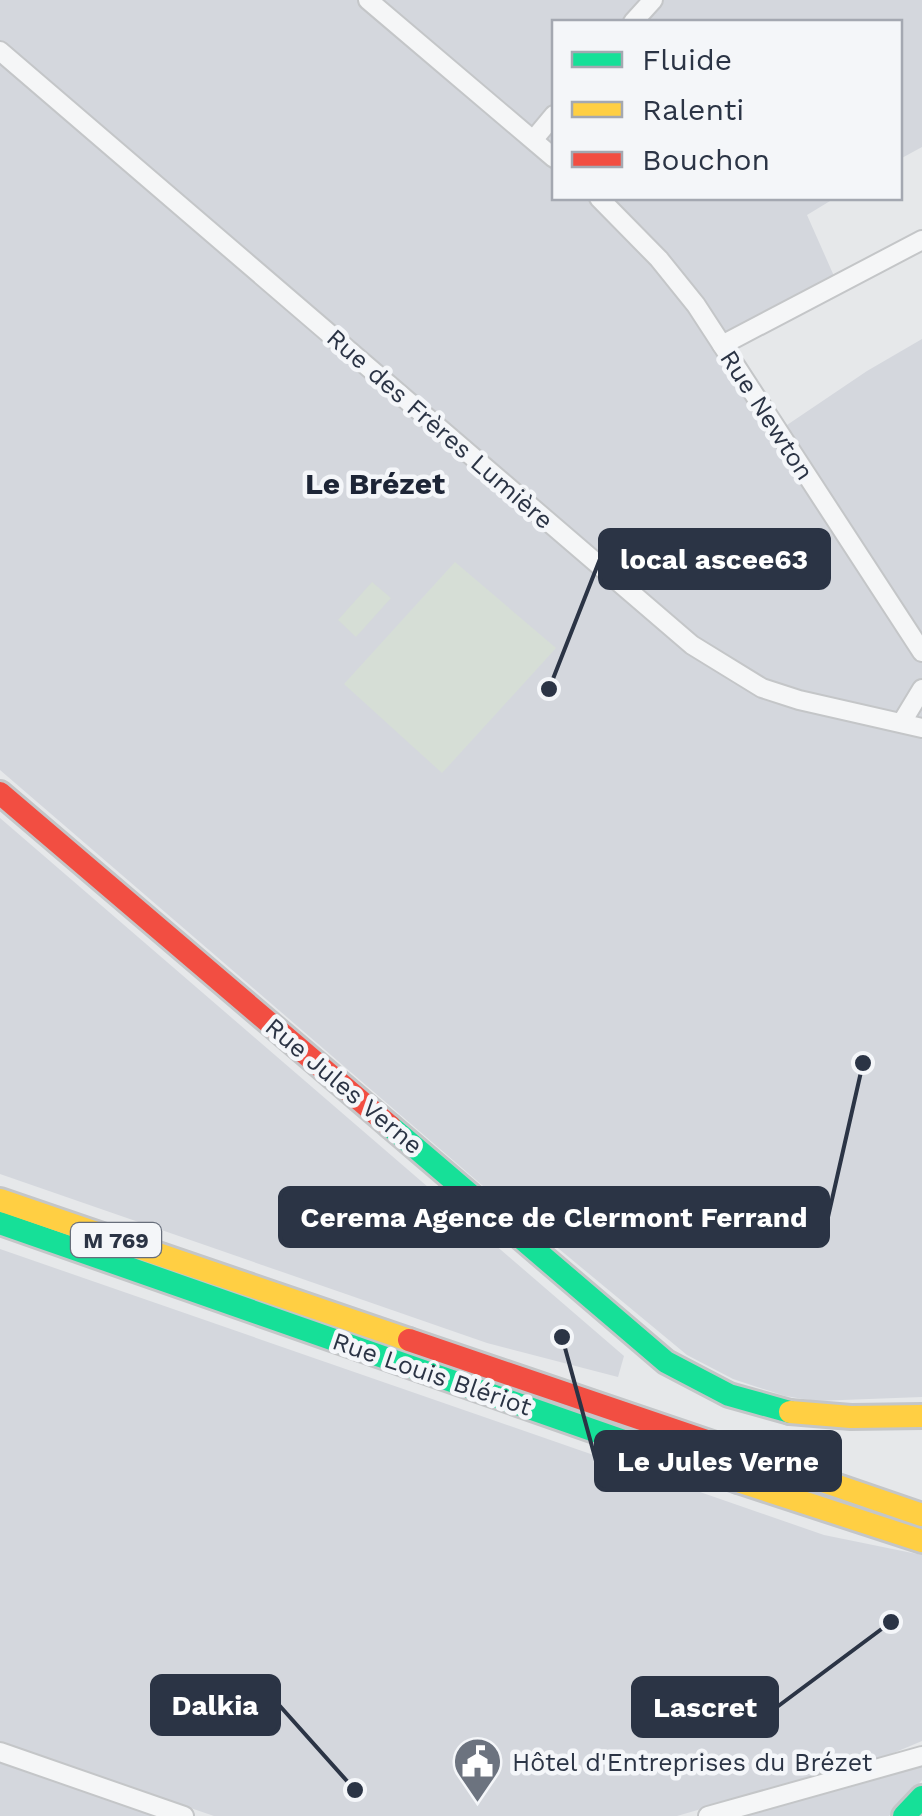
<svg xmlns="http://www.w3.org/2000/svg" width="922" height="1816" viewBox="0 0 922 1816" font-family="'Work Sans',sans-serif">
<rect width="100%" height="100%" fill="#e6e8ea"/>
<!-- built -->
<g fill="#d4d7dd">
<polygon points="0,0 922,0 922,147 900,159 900,22 554,22 554,198 835,198 807,215 834,276 726,335 787,425 867,371 922,339 922,1397 816,1401 785,1396 733,1379 687,1355 483,1186 0,770"/>
<polygon points="0,818 624,1356 618,1377 487,1343 0,1174"/>
<polygon points="0,1249 824,1535 922,1555 922,1741 891,1754 677,1816 214,1816 0,1743"/>
<polygon points="0,1757 173,1816 0,1816"/>
<polygon points="922,1767 922,1780 889,1816 736,1816"/>
</g>
<!-- green -->
<g fill="#d6ded6">
<polygon points="455,562 556,648 442,773 344,684"/>
<polygon points="372,582 391,598 356,637 338,620"/>
</g>
<g fill="none" stroke-linecap="round" stroke-linejoin="round">
<defs>
<g id="street">
<polyline points="368,0 554,158"/>
<polyline points="633,22 653,0"/>
<polyline points="0,51 692,645 762,688 799,700 922,728"/>
<polyline points="534,139 554,115"/>
<polyline points="599,198 659,259 696,305 922,652"/>
<polyline points="722,345 922,240"/>
<polyline points="902,722 922,689"/>
<polyline points="0,1752 184,1816"/>
<polyline points="708,1816 922,1756"/>
</g>
<g id="fast">
<polyline points="390,1126 666,1362 729,1395 790,1412"/>
<polyline points="0,1223 738,1481"/>
<polyline points="904,1816 922,1797"/>
</g>
<g id="slow">
<polyline points="0,1200 409,1340"/>
<polyline points="790,1412 851,1417 922,1416"/>
<polyline points="724,1447 922,1515"/>
<polyline points="738,1481 922,1541"/>
</g>
<g id="jam">
<polyline points="0,793 390,1126"/>
<polyline points="409,1340 724,1447"/>
</g>
</defs>
<!-- street casing -->
<use href="#street" stroke="#c4c6c8" stroke-width="22"/>
<!-- fast casing -->
<use href="#fast" stroke="#c4c6c8" stroke-width="28"/>
<!-- slow casing -->
<use href="#slow" stroke="#c4c6c8" stroke-width="28"/>
<!-- jam casing -->
<use href="#jam" stroke="#c4c6c8" stroke-width="28"/>
<!-- street -->
<use href="#street" stroke="#f5f6f7" stroke-width="18"/>
<!-- fast -->
<use href="#fast" stroke="#16e098" stroke-width="22"/>
<!-- slow -->
<use href="#slow" stroke="#ffcf43" stroke-width="22"/>
<!-- jam -->
<use href="#jam" stroke="#f24e42" stroke-width="22"/>
</g>
<!-- icons -->
<defs>
<symbol id="civic-pin" viewBox="-11 -11 22 30"><path d="M0 17L-7.5 6A9.5 9.5 0 1 1 7.5 6Z" fill="#6c737f" stroke="#f4f6f9"/><path d="M-.6-6.5H3V-4.5H.6V-3L4-1V1h2V6H-6V1h2V-1L-.6-3ZM-1.2 2.5V6h2.4V2.5Z" fill="#fff"/></symbol>
</defs>
<g fill-rule="evenodd">
<use href="#civic-pin" x="450" y="1734" width="55" height="75"/>
</g>
<g text-anchor="middle" dominant-baseline="central" stroke-width="9" stroke-linejoin="round" paint-order="stroke">
<!-- shield labels -->
<rect fill="#f4f6f9" stroke="#676e7b" stroke-width="2.5" x="71" y="1223" width="90" height="34" rx="8"/>
<g font-size="22" font-weight="bold" fill="#2b3445">
<text x="116" y="1240">M 769</text>
</g>
<!-- street labels -->
<g font-size="25" fill="#2b3445" stroke="#f4f6f9">
<text transform="translate(767 415) rotate(57)">Rue Newton</text>
<text transform="translate(440 429) rotate(41)">Rue des Frères Lumière</text>
<text transform="translate(344 1086) rotate(40)">Rue Jules Verne</text>
<text transform="translate(432 1374) rotate(19)">Rue Louis Blériot</text>
</g>
<!-- poi labels -->
<g font-size="25" fill="#2b3445" stroke="#f4f6f9" text-anchor="start">
<text x="512" y="1762">Hôtel d'Entreprises du Brézet</text>
</g>
<!-- quarter labels -->
<g font-size="30" font-weight="bold" fill="#1d2536" stroke="#f4f6f9">
<text x="375" y="483">Le Brézet</text>
</g>
</g>
<!-- callouts -->
<path fill="none" stroke="#2b3445" stroke-width="4" d="M549 689L600 559M863 1063L828 1217M562 1337L596 1461M355 1790L279 1705M891 1622L777 1707"/>
<g fill="#2b3445" stroke="#f4f6f9" stroke-width="4">
<circle cx="549" cy="689" r="10"/>
<circle cx="863" cy="1063" r="10"/>
<circle cx="562" cy="1337" r="10"/>
<circle cx="355" cy="1790" r="10"/>
<circle cx="891" cy="1622" r="10"/>
</g>
<g fill="#2b3445" stroke="#2b3445" stroke-width="4">
<rect x="600" y="530" width="229" height="58" rx="10"/>
<rect x="280" y="1188" width="548" height="58" rx="10"/>
<rect x="596" y="1432" width="244" height="58" rx="10"/>
<rect x="152" y="1676" width="127" height="58" rx="10"/>
<rect x="633" y="1678" width="144" height="58" rx="10"/>
</g>
<g font-size="28" text-anchor="middle" font-weight="bold" fill="#fff">
<text x="714" y="569">local ascee63</text>
<text x="554" y="1227">Cerema Agence de Clermont Ferrand</text>
<text x="718" y="1471">Le Jules Verne</text>
<text x="215" y="1715">Dalkia</text>
<text x="705" y="1717">Lascret</text>
</g>
<!-- legend -->
<rect x="552" y="20" width="350" height="180" fill="#f4f6f9" stroke="#a4a8b1" stroke-width="2.5"/>
<rect x="572" y="52" width="50" height="15" fill="#16e098" stroke="#a4a8b1" stroke-width="2.5"/>
<text x="642" y="70" font-size="30" fill="#2b3445">Fluide</text>
<rect x="572" y="102" width="50" height="15" fill="#ffcf43" stroke="#a4a8b1" stroke-width="2.5"/>
<text x="642" y="120" font-size="30" fill="#2b3445">Ralenti</text>
<rect x="572" y="152" width="50" height="15" fill="#f24e42" stroke="#a4a8b1" stroke-width="2.5"/>
<text x="642" y="170" font-size="30" fill="#2b3445">Bouchon</text>
</svg>
